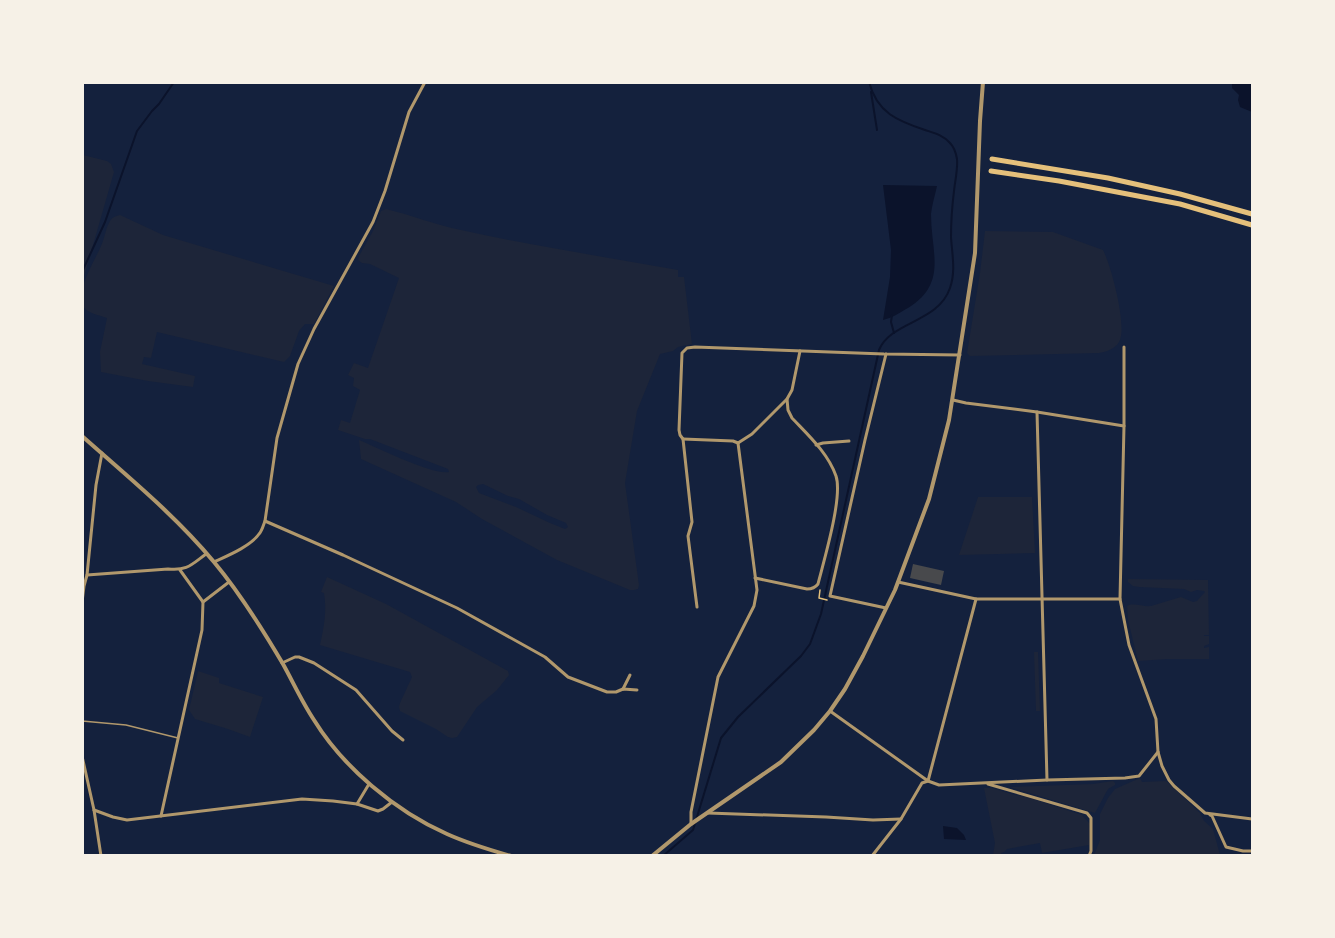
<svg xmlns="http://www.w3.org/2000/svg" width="1335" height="938" viewBox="0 0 1335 938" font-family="Helvetica,sans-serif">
<rect width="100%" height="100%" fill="#14213d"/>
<!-- green -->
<g fill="#1d2539" fill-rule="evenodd">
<polygon points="83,155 107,161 111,164 114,172 83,280"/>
<path d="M386 209C411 215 436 225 461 230 533 246 606 257 678 270V277H684L692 344 678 347 673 351 660 354 637 411 625 483 639 585 638 589 634 590H630L557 560 482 519 456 502 361 459 359 440C378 448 432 475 449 472L448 469 370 439H365L338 430 341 420 350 423 360 390 353 386 354 378 348 375 354 363 368 368 399 278 370 264 362 263 358 260 359 256 373 231 381 211ZM483 484 508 496 519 499 547 515 566 523 568 527 565 529 550 523 516 507 479 493 476 487 478 485Z"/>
<path d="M120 215 163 235 334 286 314 324H305L299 331 290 356 284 362 157 332 151 358 144 357 142 364 195 376 193 387 148 381 101 372 100 352 107 318C99 315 85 313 82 304 77 286 97 258 103 241 105 235 106 228 109 223 111 218 115 216 120 215Z"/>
<path d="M985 231 1053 232 1103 250C1111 265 1128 328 1119 342 1115 349 1106 352 1099 353L970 356 967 353 980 273Z"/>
<polygon points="978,497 1032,497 1035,553 959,555"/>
<path d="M327 577 386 604 508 671 509 675 497 690 477 707 457 737 452 738 448 737 436 729 400 711 399 707 400 703 412 677 410 672 320 645C324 627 327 611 324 593L321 592Z"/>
<path d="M1128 579 1208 580 1209 635H1204V636H1209V644L1204 646V648L1209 647V659H1167L1138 661 1128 620 1127 606C1133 602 1143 607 1151 606L1181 597 1193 602 1197 601 1205 592 1204 591 1197 590 1191 592 1184 589 1139 587 1133 586 1128 582Z"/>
<polygon points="1034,652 1038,652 1040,711 1036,711"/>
<polygon points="198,671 219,678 219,683 263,697 250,737 228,729 195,719 189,710"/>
<polygon points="1140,778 1142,782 1166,781 1200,813 1204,821 1213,829 1220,855 1094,855 1100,840 1100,814 1108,798 1115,789"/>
<polygon points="1113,781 1115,783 1115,785 1108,789 1095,813 1009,787 1093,784"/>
<polygon points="984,788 992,788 1015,795 1027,797 1082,815 1090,824 1089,845 1042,853 1040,843 1007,849 1004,852 1001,853 1002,855 993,855 995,843"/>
</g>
<!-- water -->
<g fill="#0b132b">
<polygon points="1232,83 1252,83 1252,112 1240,107 1238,100 1239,95 1232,88"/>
<path d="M883 185 937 186C935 195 932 205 931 214 931 253 948 283 908 308 899 313 892 318 883 320L890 277 891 250Z"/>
<polygon points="943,826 957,828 964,835 966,840 944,839"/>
</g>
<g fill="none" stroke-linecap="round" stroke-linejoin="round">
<!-- stream -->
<g stroke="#0b132b" stroke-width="2">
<polyline points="871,92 877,130"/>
<polyline points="82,272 105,222 137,131 152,111 159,104 174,82"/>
<polyline points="892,315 891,322 894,333"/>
<path d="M663 856 693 830 721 738 738 717 801 656 810 644 821 614 879 350C891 321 938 323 950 288 956 271 952 254 951 237 951 222 952 207 954 191 955 181 958 169 957 159 956 153 954 147 950 143 943 135 934 133 925 130 898 121 877 113 869 82"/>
</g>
</g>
<!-- building -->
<polygon fill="#48494c" points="913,564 944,571 941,585 910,578"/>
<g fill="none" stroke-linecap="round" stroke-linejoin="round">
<!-- path -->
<polyline stroke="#e5c07b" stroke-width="1.5" points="820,590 819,598 827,600"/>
<!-- service -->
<polyline stroke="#b1986c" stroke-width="1.5" points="82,721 126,725 178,738"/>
<!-- minor -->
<g stroke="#b1986c" stroke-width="3">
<polyline points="1124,347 1124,426 1120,599 1129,645 1156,719 1158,752 1162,766 1169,780 1174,786 1205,813 1252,819"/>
<polyline points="953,400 966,403 1037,412 1124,426"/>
<polyline points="1037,412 1047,780"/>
<polyline points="683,439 733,441 738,443"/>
<polyline points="738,443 752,434 787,399 792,390 800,351"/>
<polyline points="816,445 823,443 849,441"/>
<polyline points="265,521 343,555 457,608 545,657 568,677 607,692 616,692 623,689 637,690"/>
<path d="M214 562C227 556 251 546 259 534 262 531 263 526 265 521L277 438 298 364 314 329 373 222 385 191 409 112 425 82"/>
<polyline points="180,570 203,602"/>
<path d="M87 575 168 569C187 571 191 565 206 554"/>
<path d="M755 578 807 589C812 589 815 588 818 584 824 560 843 497 836 476 828 453 808 435 792 418L788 410 787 399"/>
<polyline points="898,582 976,599 1120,599"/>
<polyline points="82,602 84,586 87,575 96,485 102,453"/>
<polyline points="697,607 688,536 692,522 683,439 680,435 679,430 682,353 687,348 695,347 884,354 960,355"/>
<polyline points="886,608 830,596 865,440 886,354"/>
<polyline points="282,663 295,657 299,657 314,663 356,690 392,731 403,740"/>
<polyline points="623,689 630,675"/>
<polyline points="830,711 928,781 939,785 1047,780 1125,778 1139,776 1158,752"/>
<polyline points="82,756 94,810 101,856"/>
<polyline points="988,784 1087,813 1091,818 1091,851 1089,856"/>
<polyline points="357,804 369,784"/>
<polyline points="94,810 113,817 127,820 302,799 333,801 357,804 378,811 383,809 392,802"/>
<polyline points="708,813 826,817 873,820 901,819"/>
<polyline points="1210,815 1212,816 1226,847 1243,851 1252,851"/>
<polyline points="161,816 202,630 203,602 229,582"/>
<polyline points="691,824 691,812 718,677 754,606 757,590 738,443"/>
<polyline points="872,856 901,819 922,783 928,781 976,599"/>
</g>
<!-- tertiary -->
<g stroke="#b1986c" stroke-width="4">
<path d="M82 436C127 476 175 515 214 562 239 592 263 630 283 664 293 682 302 702 314 720 343 767 395 811 447 834 467 843 490 850 511 856"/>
<polyline points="652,856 691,824 781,762 814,730 830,711 845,689 863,656 895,590 929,499 949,420 975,253 980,121 983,82"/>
</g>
<!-- motorway -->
<g stroke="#e5c07b" stroke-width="5">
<polyline points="992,159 1108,178 1180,194 1252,214"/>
<polyline points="991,171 1059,181 1180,204 1252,225"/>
</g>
</g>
<!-- border -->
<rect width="1335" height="938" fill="none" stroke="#f6f1e7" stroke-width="168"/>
</svg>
